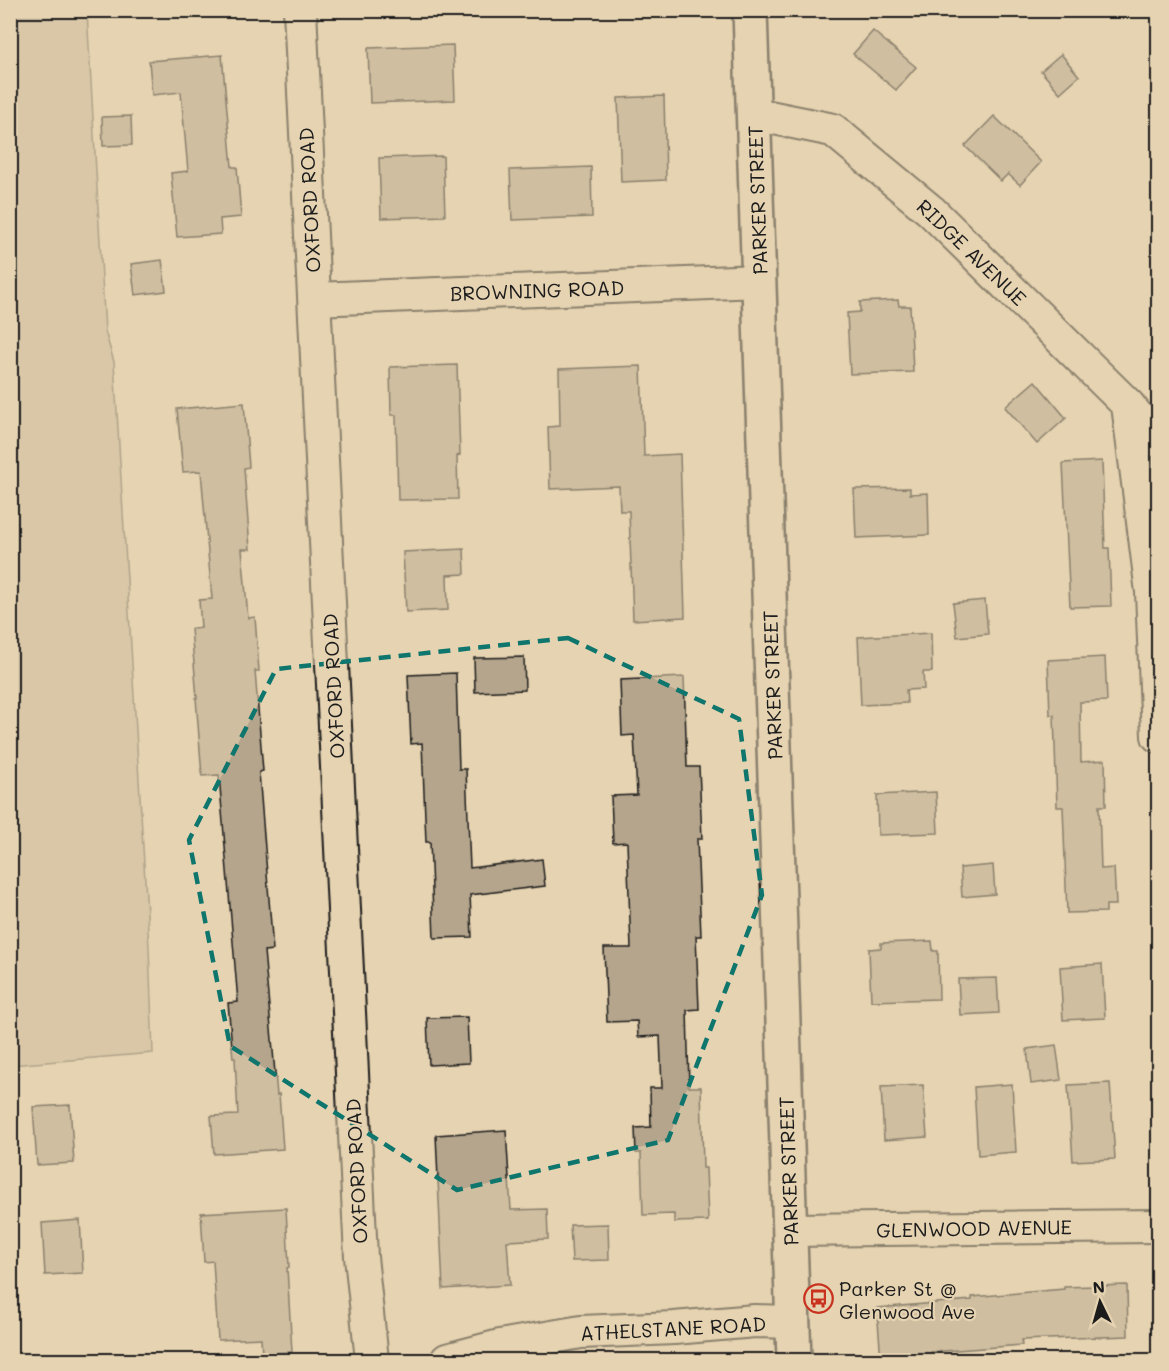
<svg xmlns="http://www.w3.org/2000/svg" width="1169" height="1371" viewBox="0 0 1169 1371" font-family="Mali,sans-serif">
<rect width="100%" height="100%" fill="#e6d3b1"/>
<filter id="ink" filterUnits="userSpaceOnUse"><feTurbulence type="fractalNoise" baseFrequency=".0167" numOctaves="2"/><feDisplacementMap in="SourceGraphic" scale="12" xChannelSelector="R" yChannelSelector="G"/><feConvolveMatrix kernelMatrix="1 2 1 2 8 2 1 2 1" color-interpolation-filters="sRGB"/></filter>
<g filter="url(#ink)">
<!-- green -->
<polygon fill="#c9b89c" stroke="#726a5c" stroke-width="1.5" points="11,10 87,11 105,331 114,362 149,947 153,1053 11,1065"/>
<!-- building -->
<g fill="#b5a58c" stroke="#1c1c1c" stroke-width="1.5">
<polygon points="873,31 916,67 896,90 853,54"/>
<polygon points="453,45 455,100 370,103 368,48"/>
<polygon points="1061,54 1079,76 1060,93 1041,71"/>
<polygon points="222,55 232,167 237,167 241,217 220,219 221,234 177,237 171,173 188,171 181,92 152,95 149,61"/>
<polygon points="664,96 666,180 621,182 618,98"/>
<polygon points="131,116 132,145 103,146 102,117"/>
<polygon points="994,116 1041,162 1020,185 1008,174 1001,181 965,146"/>
<polygon points="443,156 445,216 381,218 379,158"/>
<polygon points="591,167 592,217 512,220 510,170"/>
<polygon points="162,260 166,291 135,295 131,264"/>
<polygon points="898,300 899,306 910,306 913,372 850,374 847,313 860,312 860,302"/>
<polygon points="457,365 460,455 457,456 458,499 398,500 396,415 391,415 390,367"/>
<polygon points="641,366 644,456 680,454 685,617 633,620 629,511 620,511 619,486 550,489 548,427 560,426 559,369"/>
<polygon points="1035,381 1066,418 1037,444 1005,407"/>
<polygon points="244,403 249,467 244,468 250,549 242,549 248,618 255,617 259,671 255,671 263,771 259,772 273,950 264,951 277,1095 279,1094 283,1149 214,1154 211,1116 238,1115 235,1058 233,1058 228,1003 238,1002 219,775 202,776 196,698 197,698 191,629 201,628 199,600 212,599 201,471 183,472 177,409"/>
<polygon points="1102,461 1105,548 1109,548 1111,606 1070,607 1063,463"/>
<polygon points="910,488 910,494 928,493 929,535 856,538 854,489"/>
<polygon points="464,549 465,574 447,575 448,610 406,612 403,552"/>
<polygon points="985,600 988,634 957,637 953,603"/>
<polygon points="931,633 932,672 923,672 924,689 906,690 907,703 861,705 858,637"/>
<polygon points="524,657 525,690 475,692 474,658"/>
<polygon points="1105,657 1107,701 1080,702 1081,762 1105,760 1106,806 1099,806 1101,869 1114,868 1116,905 1106,905 1106,912 1067,913 1063,807 1057,807 1054,715 1050,715 1048,660"/>
<polygon points="456,673 459,769 466,769 470,868 542,859 545,886 470,895 472,937 434,938 430,842 426,842 422,743 411,744 408,675"/>
<polygon points="684,677 687,767 699,767 702,839 697,839 701,936 696,936 699,1009 687,1010 689,1087 701,1087 703,1168 706,1168 708,1221 674,1222 674,1214 643,1215 641,1153 636,1153 635,1128 651,1127 650,1088 662,1088 660,1036 638,1037 637,1021 607,1022 604,948 631,948 627,842 613,843 611,796 637,795 634,735 622,736 620,680"/>
<polygon points="936,792 938,833 878,835 877,795"/>
<polygon points="993,865 995,894 962,897 960,868"/>
<polygon points="932,941 933,951 938,951 939,999 871,1001 869,949 881,948 881,943"/>
<polygon points="1102,964 1105,1018 1063,1020 1060,967"/>
<polygon points="997,978 999,1013 960,1015 958,979"/>
<polygon points="467,1017 469,1063 429,1065 427,1018"/>
<polygon points="1056,1045 1061,1080 1031,1084 1027,1049"/>
<polygon points="1110,1083 1115,1159 1073,1161 1068,1085"/>
<polygon points="1012,1084 1016,1152 978,1155 974,1087"/>
<polygon points="923,1085 927,1137 884,1140 881,1087"/>
<polygon points="70,1105 74,1163 37,1165 33,1107"/>
<polygon points="506,1130 511,1210 547,1209 548,1239 507,1241 510,1285 443,1289 436,1135"/>
<polygon points="286,1208 289,1267 287,1268 292,1352 262,1354 261,1338 218,1340 213,1261 204,1262 201,1213"/>
<polygon points="80,1220 83,1273 45,1275 42,1223"/>
<polygon points="608,1224 609,1260 572,1261 570,1225"/>
<polygon points="1127,1285 1128,1336 1021,1340 1022,1345 931,1352 932,1359 881,1360 877,1308 972,1300 972,1297 1064,1289 1064,1287"/>
</g>
<g fill="none" stroke-linecap="round" stroke-linejoin="round">
<defs>
<g id="minor">
<polyline points="300,10 361,1257 372,1360"/>
<polyline points="754,114 833,130 931,211 1128,405 1158,441"/>
<polyline points="315,299 759,281"/>
<polyline points="1128,405 1152,592 1158,736"/>
<polyline points="790,1230 1158,1226"/>
<polyline points="447,1360 500,1346 581,1332 674,1328 755,1321 793,1322"/>
</g>
<polyline id="secondary" points="750,10 794,1360"/>
</defs>
<!-- minor casing -->
<use href="#minor" stroke="#1c1c1c" stroke-width="36"/>
<!-- secondary casing -->
<use href="#secondary" stroke="#1c1c1c" stroke-width="38"/>
<!-- minor -->
<use href="#minor" stroke="#e6d3b1" stroke-width="32"/>
<!-- secondary -->
<use href="#secondary" stroke="#e6d3b1" stroke-width="33"/>
</g>
</g>
<!-- marked area -->
<path d="M0 0H1169V1371H0ZM568 638 739 719 762 895 668 1140 457 1190 230 1046 189 840 276 669Z" fill="#e6d3b1" fill-opacity=".55" fill-rule="evenodd"/>
<path fill="none" stroke="#0f766e" stroke-width="4.5" stroke-dasharray="12 8" stroke-linejoin="round" d="M568 638 739 719 762 895 668 1140 457 1190 230 1046 189 840 276 669Z"/>
<!-- icons -->
<defs>
<symbol id="bus-ring" viewBox="-11 -11 22 22"><circle r="9.5" fill="#e6d3b1" stroke="#c8321e" stroke-width="1.5"/><path d="M-5-6H5V4H4V6H2V4H-2V6H-4V4H-5ZM-3.5-4V0h7V-4ZM-3.5 1.2v1.5H-2V1.2ZM2 1.2v1.5H3.5V1.2Z" fill="#c8321e"/></symbol>
</defs>
<g fill-rule="evenodd">
<use href="#bus-ring" x="802" y="1282" width="33" height="33"/>
</g>
<g text-anchor="middle" dominant-baseline="central" stroke-width="4.5" stroke-linejoin="round" paint-order="stroke">
<!-- street labels -->
<g font-size="20" fill="#1c1c1c" stroke="#e6d3b1">
<text transform="translate(309 200) rotate(-93)">OXFORD ROAD</text>
<text transform="translate(757 200) rotate(-92)">PARKER STREET</text>
<text transform="translate(972 252) rotate(44)">RIDGE AVENUE</text>
<text transform="translate(537 290) rotate(-2)">BROWNING ROAD</text>
<text transform="translate(772 685) rotate(-92)">PARKER STREET</text>
<text transform="translate(333 686) rotate(-93)">OXFORD ROAD</text>
<text transform="translate(356 1171) rotate(-93)">OXFORD ROAD</text>
<text transform="translate(788 1171) rotate(-92)">PARKER STREET</text>
<text transform="translate(974 1228) rotate(-1)">GLENWOOD AVENUE</text>
<text transform="translate(673 1328) rotate(-3)">ATHELSTANE ROAD</text>
</g>
<!-- poi labels -->
<g font-size="20" fill="#1c1c1c" stroke="#e6d3b1" text-anchor="start">
<text x="839" y="1288">Parker St @<tspan x="839" dy="23">Glenwood Ave</tspan></text>
</g>
</g>
<!-- margin -->
<rect width="1169" height="1371" fill="none" stroke="#e6d3b1" stroke-width="36"/>
<rect x="18" y="18" width="1133" height="1335" fill="none" stroke="#1c1c1c" stroke-width="2" filter="url(#ink)"/>
<!-- north arrow -->
<g transform="translate(1100 1302) rotate(355)" stroke="#e6d3b1" stroke-width="4.5" paint-order="stroke">
<path d="M0-4.5L10 22L0 15L-10 22Z" fill="#1c1c1c"/>
<text y="-9" font-size="16" font-weight="bold" text-anchor="middle" fill="#1c1c1c">N</text>
</g>
</svg>
